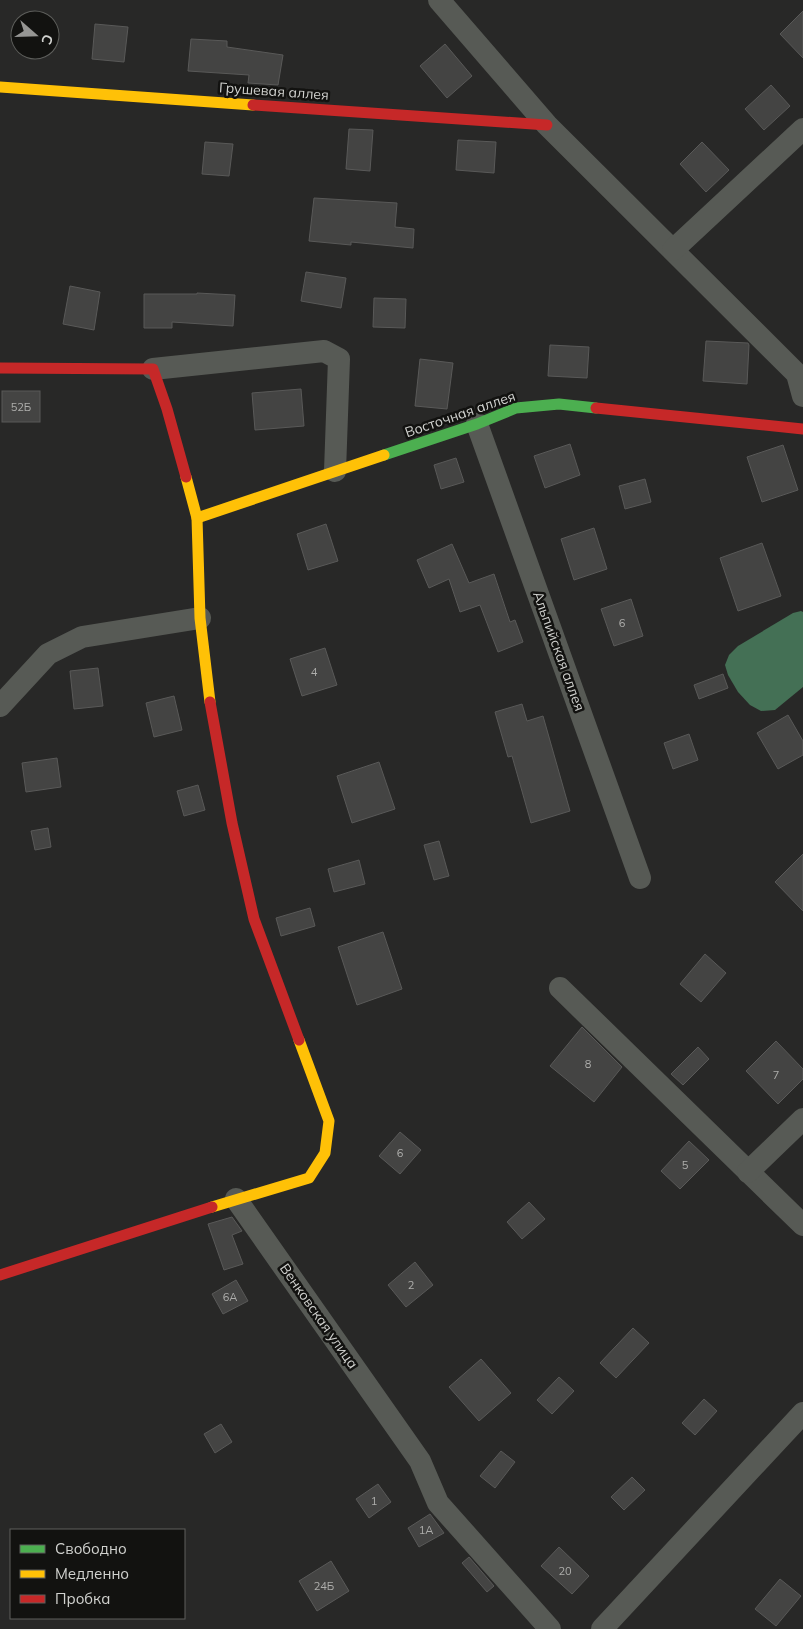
<svg xmlns="http://www.w3.org/2000/svg" width="803" height="1629" viewBox="0 0 803 1629" font-family="Mulish,sans-serif">
<rect width="100%" height="100%" fill="#282827"/>
<!-- water -->
<polygon fill="#447055" points="801,611 803,612 803,687 775,710 761,711 750,705 738,692 728,675 725,665 729,655 738,646 793,613"/>
<!-- building -->
<g fill="#444443" stroke="#595958">
<polygon points="803,11 803,58 780,34"/>
<polygon points="95,24 128,27 124,62 92,59"/>
<polygon points="191,39 227,41 227,47 283,55 278,85 248,83 249,75 188,71"/>
<polygon points="445,44 472,76 447,98 420,66"/>
<polygon points="771,85 790,106 764,130 745,109"/>
<polygon points="349,129 373,130 370,171 346,169"/>
<polygon points="458,140 496,142 494,173 456,170"/>
<polygon points="205,142 233,144 229,176 202,174"/>
<polygon points="702,142 729,170 706,192 680,164"/>
<polygon points="314,198 397,203 395,227 414,229 413,248 351,242 351,245 309,241"/>
<polygon points="306,272 346,278 341,308 301,301"/>
<polygon points="70,286 100,292 94,330 63,324"/>
<polygon points="197,293 235,295 233,326 172,322 172,328 144,328 144,294 197,294"/>
<polygon points="374,298 406,299 405,328 373,327"/>
<polygon points="706,341 748,343 749,345 747,384 703,381"/>
<polygon points="550,345 589,347 587,378 548,376"/>
<polygon points="420,359 453,363 447,409 415,406"/>
<polygon points="301,389 304,426 255,430 252,393"/>
<rect x="2" y="391" width="38" height="31"/>
<polygon points="570,444 580,475 545,488 534,456"/>
<polygon points="783,445 798,490 762,502 747,457"/>
<polygon points="456,458 464,482 441,489 434,465"/>
<polygon points="645,479 651,502 625,509 619,486"/>
<polygon points="326,524 338,561 308,570 297,534"/>
<polygon points="594,528 607,569 574,580 561,539"/>
<polygon points="762,543 781,596 738,611 720,558"/>
<polygon points="452,544 469,583 494,574 510,622 515,620 523,642 498,652 480,605 460,612 449,579 429,588 417,560"/>
<polygon points="631,599 643,636 614,646 601,609"/>
<polygon points="325,648 337,685 302,696 290,659"/>
<polygon points="98,668 103,706 74,709 70,671"/>
<polygon points="723,674 728,688 699,699 694,685"/>
<polygon points="174,696 182,730 154,737 146,703"/>
<polygon points="522,704 527,721 543,716 570,811 531,823 512,756 508,757 495,712"/>
<polygon points="788,715 803,741 803,755 778,769 757,733"/>
<polygon points="689,734 698,760 673,769 664,743"/>
<polygon points="57,758 61,787 26,792 22,763"/>
<polygon points="379,762 395,809 352,823 337,776"/>
<polygon points="198,785 205,810 184,816 177,791"/>
<polygon points="48,828 51,847 35,850 31,831"/>
<polygon points="439,841 449,876 434,880 424,845"/>
<polygon points="803,854 803,911 775,882"/>
<polygon points="359,860 365,884 334,892 328,869"/>
<polygon points="310,908 315,926 281,936 276,918"/>
<polygon points="383,932 402,989 357,1005 338,947"/>
<polygon points="705,954 726,973 701,1002 680,984"/>
<polygon points="582,1027 622,1067 594,1102 550,1066"/>
<polygon points="776,1041 803,1069 803,1079 778,1104 746,1071"/>
<polygon points="698,1047 709,1059 683,1085 671,1074"/>
<polygon points="400,1132 421,1150 400,1174 379,1156"/>
<polygon points="689,1141 709,1160 680,1189 661,1171"/>
<polygon points="529,1202 545,1219 522,1239 507,1222"/>
<polygon points="232,1217 242,1231 232,1235 243,1264 224,1270 208,1224"/>
<polygon points="415,1262 433,1285 406,1307 388,1285"/>
<polygon points="236,1280 248,1301 223,1314 212,1294"/>
<polygon points="633,1328 649,1343 616,1378 600,1363"/>
<polygon points="481,1359 511,1393 479,1421 449,1387"/>
<polygon points="559,1377 574,1391 552,1414 537,1400"/>
<polygon points="704,1399 717,1411 695,1435 682,1423"/>
<polygon points="221,1424 232,1442 215,1453 204,1434"/>
<polygon points="501,1451 515,1462 495,1488 480,1476"/>
<polygon points="632,1477 645,1490 624,1510 611,1497"/>
<polygon points="378,1484 391,1502 369,1518 356,1499"/>
<polygon points="430,1514 444,1533 419,1547 408,1528"/>
<polygon points="559,1547 589,1576 572,1594 541,1566"/>
<polygon points="469,1557 494,1586 487,1592 462,1563"/>
<polygon points="331,1561 349,1591 317,1611 299,1581"/>
<polygon points="780,1579 801,1596 776,1626 755,1609"/>
</g>
<g fill="none" stroke-linecap="round" stroke-linejoin="round">
<!-- street -->
<g stroke="#575a55" stroke-width="22">
<polyline points="439,0 547,125 797,374 803,396"/>
<polyline points="673,250 803,129"/>
<polyline points="153,369 324,351 339,359 335,471"/>
<polyline points="477,424 640,878"/>
<polyline points="0,706 48,654 82,637 200,618"/>
<polyline points="560,988 803,1225"/>
<polyline points="748,1172 803,1119"/>
<polyline points="236,1199 420,1461 438,1503 550,1629"/>
<polyline points="602,1629 803,1413"/>
</g>
<!-- fast -->
<polyline stroke="#4caf50" stroke-width="11" points="384,455 477,424 516,408 559,404 596,408"/>
<!-- slow -->
<g stroke="#ffc107" stroke-width="11">
<polyline points="0,87 253,105"/>
<polyline points="186,477 197,518 200,618 210,702"/>
<polyline points="197,518 384,455"/>
<polyline points="212,1207 309,1178 325,1153 329,1121 299,1040"/>
</g>
<!-- jam -->
<g stroke="#c62828" stroke-width="11">
<polyline points="253,105 547,125"/>
<polyline points="0,368 153,369 167,409 186,477"/>
<polyline points="596,408 803,429"/>
<polyline points="210,702 232,823 254,919 299,1040"/>
<polyline points="0,1275 212,1207"/>
</g>
</g>
<g text-anchor="middle" dominant-baseline="central" stroke-width="5" stroke-linejoin="round" paint-order="stroke">
<!-- number labels -->
<g font-size="11" fill="#aeaeac">
<text x="21" y="407">52Б</text>
<text x="622" y="623">6</text>
<text x="314" y="672">4</text>
<text x="588" y="1064">8</text>
<text x="776" y="1075">7</text>
<text x="400" y="1153">6</text>
<text x="685" y="1165">5</text>
<text x="411" y="1285">2</text>
<text x="230" y="1297">6А</text>
<text x="374" y="1501">1</text>
<text x="426" y="1530">1А</text>
<text x="565" y="1571">20</text>
<text x="324" y="1586">24Б</text>
</g>
<!-- street labels -->
<g font-size="14" fill="#d1d2cf" stroke="#121210">
<text transform="translate(274 91) rotate(4)">Грушевая аллея</text>
<text transform="translate(460 414) rotate(-19)">Восточная аллея</text>
<text transform="translate(559 651) rotate(70)">Альпийская аллея</text>
<text transform="translate(319 1316) rotate(55)">Венковская улица</text>
</g>
</g>
<!-- legend -->
<rect x="10" y="1529" width="175" height="90" fill="#121210" stroke="#5e5f5c"/>
<rect x="20" y="1545" width="25" height="8" fill="#4caf50" stroke="#5e5f5c"/>
<text x="55" y="1554" font-size="15" fill="#d1d2cf">Свободно</text>
<rect x="20" y="1570" width="25" height="8" fill="#ffc107" stroke="#5e5f5c"/>
<text x="55" y="1579" font-size="15" fill="#d1d2cf">Медленно</text>
<rect x="20" y="1595" width="25" height="8" fill="#c62828" stroke="#5e5f5c"/>
<text x="55" y="1604" font-size="15" fill="#d1d2cf">Пробка</text>
<!-- north arrow -->
<g transform="translate(35 35) rotate(110)"><circle r="24" fill="#121210" stroke="#5e5f5c"/>
<path d="M0-4L9 19L0 12L-9 19Z" fill="#969694"/>
<text y="-8" font-size="14" font-weight="bold" text-anchor="middle" fill="#d1d2cf">С</text>
</g>
</svg>
